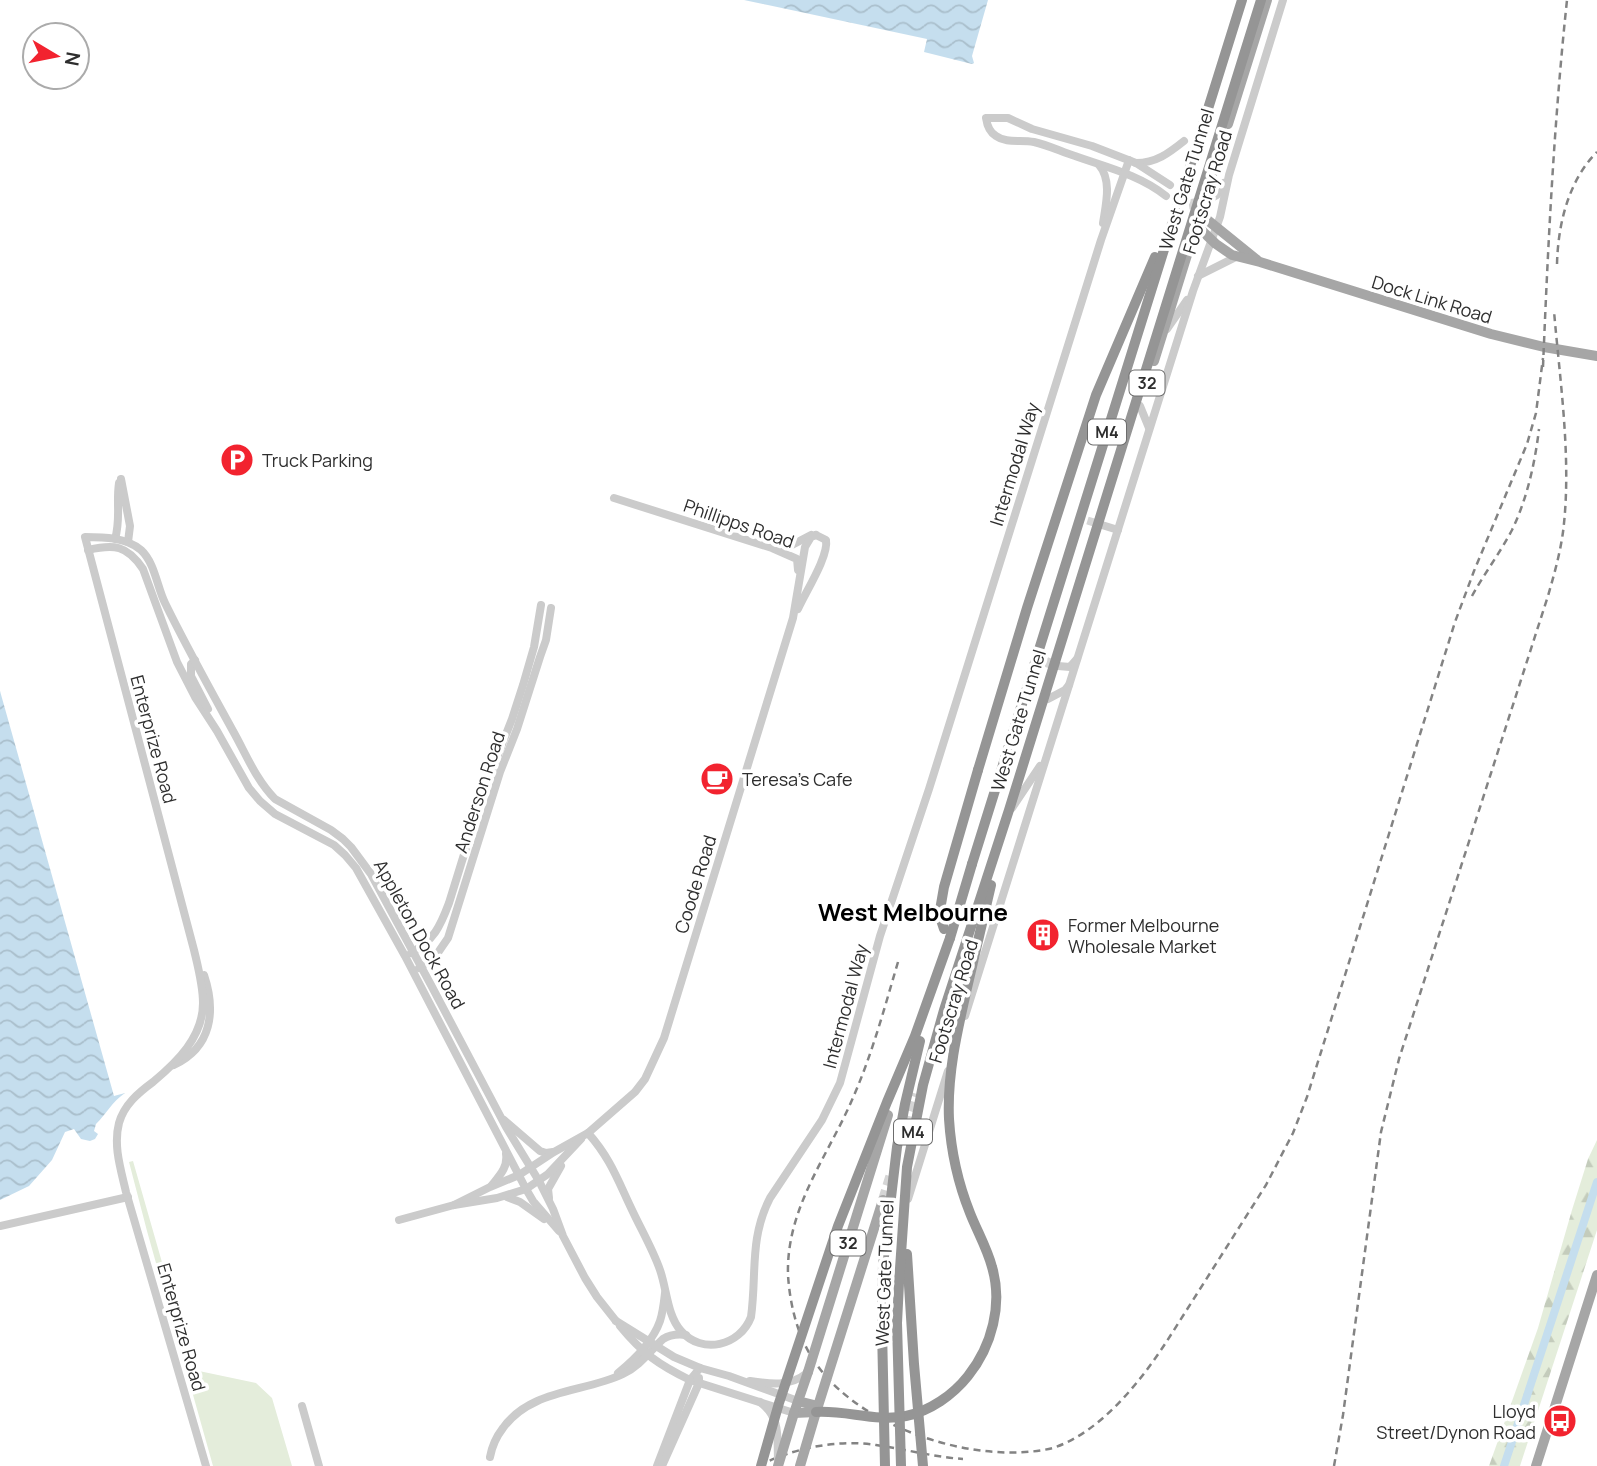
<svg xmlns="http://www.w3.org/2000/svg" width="1597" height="1466" viewBox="0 0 1597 1466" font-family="Manrope,sans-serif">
<defs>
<pattern id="forest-firs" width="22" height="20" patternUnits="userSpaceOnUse" patternTransform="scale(1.75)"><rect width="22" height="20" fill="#e4eddb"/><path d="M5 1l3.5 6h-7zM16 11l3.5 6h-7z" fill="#c4ccbc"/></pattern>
<pattern id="water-waves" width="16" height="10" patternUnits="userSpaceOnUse" patternTransform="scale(1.75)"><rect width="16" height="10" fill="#c5deee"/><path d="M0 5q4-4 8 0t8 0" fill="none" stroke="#aabfcc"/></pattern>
</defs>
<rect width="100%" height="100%" fill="#fff"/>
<!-- green -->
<polygon fill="#e4eddb" points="133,1161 192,1367 199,1371 256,1383 272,1398 292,1466 213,1466 147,1231 129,1162"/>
<!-- forest -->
<polygon fill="url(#forest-firs)" points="1597,1140 1597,1230 1520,1466 1489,1466 1538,1328 1572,1210 1588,1159"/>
<!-- water -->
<g fill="url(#water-waves)">
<polygon points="744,0 988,0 972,56 974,63 972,64 924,52 927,39"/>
<path d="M0 691 114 1096 125 1093C112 1102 107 1113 96 1124L94 1131 98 1134 95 1139 90 1141 81 1139 74 1129 65 1132 52 1160 29 1186 0 1200Z"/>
</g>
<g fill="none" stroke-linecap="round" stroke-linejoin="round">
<!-- canal -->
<polyline stroke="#c5deee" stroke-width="8" points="1504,1466 1597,1182"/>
<!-- minor-tunnel -->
<polyline stroke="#d5d5d5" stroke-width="8" stroke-dasharray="8 4" stroke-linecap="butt" points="1076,517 1102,525"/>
<!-- major-tunnel -->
<g stroke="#d5d5d5" stroke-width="10" stroke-dasharray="10 5" stroke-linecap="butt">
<polyline points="1174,203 1186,205 1203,202"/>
<polyline points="1032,657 1058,666"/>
<polyline points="902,1140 917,1094"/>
<polyline points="883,1200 891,1174"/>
</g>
<!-- minor -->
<g stroke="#cbcbcb" stroke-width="8">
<path d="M1136 163C1156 163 1169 153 1184 141"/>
<path d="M1099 165C1112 180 1106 204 1103 223"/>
<path d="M1166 196C1140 175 1106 167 1075 156 1062 152 1048 145 1034 142 1021 139 1007 144 996 136 989 132 987 125 986 118H1008L1032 129 1092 146 1136 163 1170 185"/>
<polyline points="1204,202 1217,195 1224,183"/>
<polyline points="1198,276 1236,257"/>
<polyline points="1167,329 1187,300"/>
<polyline points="1140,406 1149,428"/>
<polyline points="121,479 130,526 128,542"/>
<polyline points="614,498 772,548 797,559 798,570"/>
<polyline points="1102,525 1118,530"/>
<path d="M115 539C121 519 116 503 119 483"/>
<polyline points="775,548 790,546 811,535"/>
<path d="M88 550C114 544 127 545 143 569L177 662 195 697 217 731 249 788 260 801 275 814 334 845 345 855 356 868 405 956 526 1189 533 1201 559 1231"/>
<path d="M798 609C805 593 829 556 826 540L816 535"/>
<polyline points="195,660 191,664 191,676 208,709"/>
<polyline points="1058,666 1070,667 1077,659"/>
<polyline points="1048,699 1065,690 1069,685"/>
<polyline points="1012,808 1040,766"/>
<path d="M411 953C434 940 440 927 449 903L483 793 512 719 523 685 534 647 541 605"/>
<polyline points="419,968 435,957 448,938 500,772 517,729 540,657 546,640 551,608"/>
<polyline points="965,1016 1193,291 1220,217 1229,175 1283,0"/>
<path d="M174 1065C212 1047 216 1011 204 975"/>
<polyline points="504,1120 540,1151 546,1153 553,1152"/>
<path d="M588 1133C611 1159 618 1181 633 1212 642 1231 653 1250 660 1270 667 1290 667 1315 681 1331 702 1355 740 1346 751 1317 757 1274 749 1239 770 1198L822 1120 840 1083 880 936 929 789 1101 240 1129 160"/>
<path d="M492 1185C500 1175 508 1167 506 1154"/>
<polyline points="507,1197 520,1202 544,1219"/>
<polyline points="549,1198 548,1189 561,1166"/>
<polyline points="908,1199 948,1071"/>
<polyline points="454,1205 490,1187 519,1175 554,1152 588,1133 635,1092 645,1079 664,1038 793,618 805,547 811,537 816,535"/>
<polyline points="399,1220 454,1205 497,1198 526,1189 548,1174 581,1139"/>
<polyline points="0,1226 128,1197"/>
<polyline points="700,1368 729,1376 798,1401"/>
<path d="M618 1373C634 1360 653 1341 660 1321 663 1312 664 1302 665 1293"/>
<polyline points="690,1380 794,1413"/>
<path d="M750 1381C770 1384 790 1387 807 1373"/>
<polyline points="302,1406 319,1466"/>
<path d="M490 1457C492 1446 496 1437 503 1428 531 1389 583 1393 623 1374 640 1366 650 1351 663 1339 671 1334 678 1334 686 1335"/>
<path d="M206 1466 126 1192C121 1170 113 1146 119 1123 124 1105 138 1093 153 1082 177 1062 203 1037 203 1003 203 985 198 967 194 950L85 537C103 537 126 537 141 550 155 563 157 587 165 603 186 646 210 689 233 731 246 754 256 780 275 799L331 830 343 839 351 847 371 874 431 985 506 1127 539 1181 553 1209 563 1236 585 1278 597 1297 616 1321"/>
<polyline points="657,1466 690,1380 700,1368"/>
<polyline points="662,1466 699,1383 699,1378"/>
</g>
<!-- major -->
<g stroke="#a6a6a6" stroke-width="10">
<polyline points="1228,124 1267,0"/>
<polyline points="1200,214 1257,260"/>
<polyline points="1196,225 1216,244 1232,255 1260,262 1491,334 1544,347 1597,356"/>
<polyline points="1154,361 1215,165"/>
<polyline points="798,1401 818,1406 816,1412 794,1413 808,1372"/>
<polyline points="1536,1466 1597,1275"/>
</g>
<!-- highway -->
<g stroke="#959595" stroke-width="10">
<polyline points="944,929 940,917 940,910 944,887 978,770"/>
<polyline points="950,938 972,864"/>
</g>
<!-- rail -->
<g stroke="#838383" stroke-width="2.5" stroke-dasharray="7 5" stroke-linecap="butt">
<path d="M1557 264C1558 225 1568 181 1597 152"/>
<path d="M1543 367C1548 244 1554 122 1567 0"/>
<path d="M1472 596C1484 574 1500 553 1512 530 1527 499 1535 463 1539 429"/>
<path d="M898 962C885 1006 873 1051 855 1093 830 1154 786 1206 788 1275 790 1306 798 1339 817 1365 862 1429 978 1466 1053 1448 1101 1432 1140 1382 1167 1341L1266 1185 1293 1133 1307 1097 1455 622 1474 571 1527 444 1536 413 1543 358"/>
<path d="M759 1466C792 1448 839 1439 876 1445 905 1449 933 1457 963 1459"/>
<path d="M1334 1466 1343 1415 1381 1132 1399 1059 1548 596C1554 575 1560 554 1563 532 1572 461 1560 382 1554 311"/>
</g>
<!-- minor-bridge -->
<g stroke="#cbcbcb" stroke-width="8">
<polyline points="616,1321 674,1357 700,1368"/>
<path d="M620 1326C642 1353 659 1365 690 1380"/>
<path d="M760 1402C781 1418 777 1436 778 1459"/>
</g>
<!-- major-bridge -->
<g stroke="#a6a6a6" stroke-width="10">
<polyline points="808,1372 888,1115"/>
<polyline points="818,1406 883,1200"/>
<polyline points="778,1466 794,1413"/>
<polyline points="800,1466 816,1412"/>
</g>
<!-- highway-bridge -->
<g stroke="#959595" stroke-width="10">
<polyline points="978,770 1027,608 1096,395 1155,257"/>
<polyline points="972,864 1242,0"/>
<polyline points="907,1254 914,1364 923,1466"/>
<path d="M816 1412C846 1410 876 1422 906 1416 930 1411 953 1395 968 1376 992 1346 1003 1304 992 1267 987 1248 977 1231 970 1213 958 1183 951 1151 949 1119 947 1075 957 1032 967 988 975 954 983 919 991 885"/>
<polyline points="761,1466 779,1403 838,1226 887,1102 915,1036 950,938"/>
<polyline points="885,1466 882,1329 883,1265 897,1147 905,1104 920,1041"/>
<polyline points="901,1466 897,1323 899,1283 907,1167 923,1085 944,1010 1009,810 1261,0"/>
</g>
</g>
<!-- icons -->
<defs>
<symbol id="parking-disc" viewBox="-11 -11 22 22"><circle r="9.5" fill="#f2232f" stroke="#fff"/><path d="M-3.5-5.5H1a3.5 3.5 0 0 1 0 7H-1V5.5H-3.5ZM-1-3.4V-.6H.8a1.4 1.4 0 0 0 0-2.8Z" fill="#fff"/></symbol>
<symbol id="cafe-disc" viewBox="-11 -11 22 22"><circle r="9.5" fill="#f2232f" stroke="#fff"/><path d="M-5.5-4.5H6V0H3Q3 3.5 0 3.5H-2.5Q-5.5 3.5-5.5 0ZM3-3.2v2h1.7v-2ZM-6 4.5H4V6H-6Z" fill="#fff"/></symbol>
<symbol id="building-disc" viewBox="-11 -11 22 22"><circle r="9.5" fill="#f2232f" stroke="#fff"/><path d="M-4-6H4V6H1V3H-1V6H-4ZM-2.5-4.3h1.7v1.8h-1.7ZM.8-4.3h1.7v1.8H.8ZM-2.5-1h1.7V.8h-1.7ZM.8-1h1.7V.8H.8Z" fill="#fff"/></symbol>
<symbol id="bus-disc" viewBox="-11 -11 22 22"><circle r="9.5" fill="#f2232f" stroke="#fff"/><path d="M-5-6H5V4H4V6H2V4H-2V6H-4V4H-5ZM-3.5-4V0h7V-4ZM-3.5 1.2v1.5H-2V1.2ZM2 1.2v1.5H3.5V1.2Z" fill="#fff"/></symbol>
</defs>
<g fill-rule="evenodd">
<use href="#parking-disc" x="218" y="441" width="38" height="38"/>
<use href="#cafe-disc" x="698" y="760" width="38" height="38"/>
<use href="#building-disc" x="1024" y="916" width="38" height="38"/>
<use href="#bus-disc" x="1541" y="1402" width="38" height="38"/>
</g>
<g text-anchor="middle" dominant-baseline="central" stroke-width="7" stroke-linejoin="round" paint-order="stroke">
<!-- shield labels -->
<g fill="#fff" stroke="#6d6d6d" stroke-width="2">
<rect x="1129.5" y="370.5" width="35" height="25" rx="5"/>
<rect x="1088" y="419.5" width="38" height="25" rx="5"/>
<rect x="894" y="1119.5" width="38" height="25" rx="5"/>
<rect x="830.5" y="1230.5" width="35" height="25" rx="5"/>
</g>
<g font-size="16" font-weight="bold" fill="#2e2e2e">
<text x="1147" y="383">32</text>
<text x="1107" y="432">M4</text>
<text x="913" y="1132">M4</text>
<text x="848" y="1243">32</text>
</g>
<!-- street labels -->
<g font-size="18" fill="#2e2e2e" stroke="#fff">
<text transform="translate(1186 179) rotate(-73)">West Gate Tunnel</text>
<text transform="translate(1207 192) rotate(-73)">Footscray Road</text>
<text transform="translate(1432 299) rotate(17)">Dock Link Road</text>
<text transform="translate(1014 464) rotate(-73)">Intermodal Way</text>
<text transform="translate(739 523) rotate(19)">Phillipps Road</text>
<text transform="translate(1018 720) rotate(-73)">West Gate Tunnel</text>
<text transform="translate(154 739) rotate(75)">Enterprize Road</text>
<text transform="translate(479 792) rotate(-72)">Anderson Road</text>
<text transform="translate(695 884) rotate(-73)">Coode Road</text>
<text transform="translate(420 934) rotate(61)">Appleton Dock Road</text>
<text transform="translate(953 1001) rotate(-73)">Footscray Road</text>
<text transform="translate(845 1006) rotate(-75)">Intermodal Way</text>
<text transform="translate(884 1273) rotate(-88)">West Gate Tunnel</text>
<text transform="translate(182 1327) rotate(74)">Enterprize Road</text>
</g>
<!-- poi labels -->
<g font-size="18" fill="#2e2e2e" stroke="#fff" text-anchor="start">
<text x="262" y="460">Truck Parking</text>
<text x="742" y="779">Teresa's Cafe</text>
<text x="1068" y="925">Former Melbourne<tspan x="1068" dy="21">Wholesale Market</tspan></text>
<text x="1536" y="1411" text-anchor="end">Lloyd<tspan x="1536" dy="21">Street/Dynon Road</tspan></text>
</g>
<!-- district labels -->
<g font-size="24" font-weight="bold" fill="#000" stroke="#fff">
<text x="913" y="911">West Melbourne</text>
</g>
</g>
<!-- north arrow -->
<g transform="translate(56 56) rotate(100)"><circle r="33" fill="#ffffff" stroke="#ababab" stroke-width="2"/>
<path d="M0-5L12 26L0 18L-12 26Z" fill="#f2232f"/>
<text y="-10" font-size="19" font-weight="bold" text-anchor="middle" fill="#2e2e2e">N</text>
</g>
</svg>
